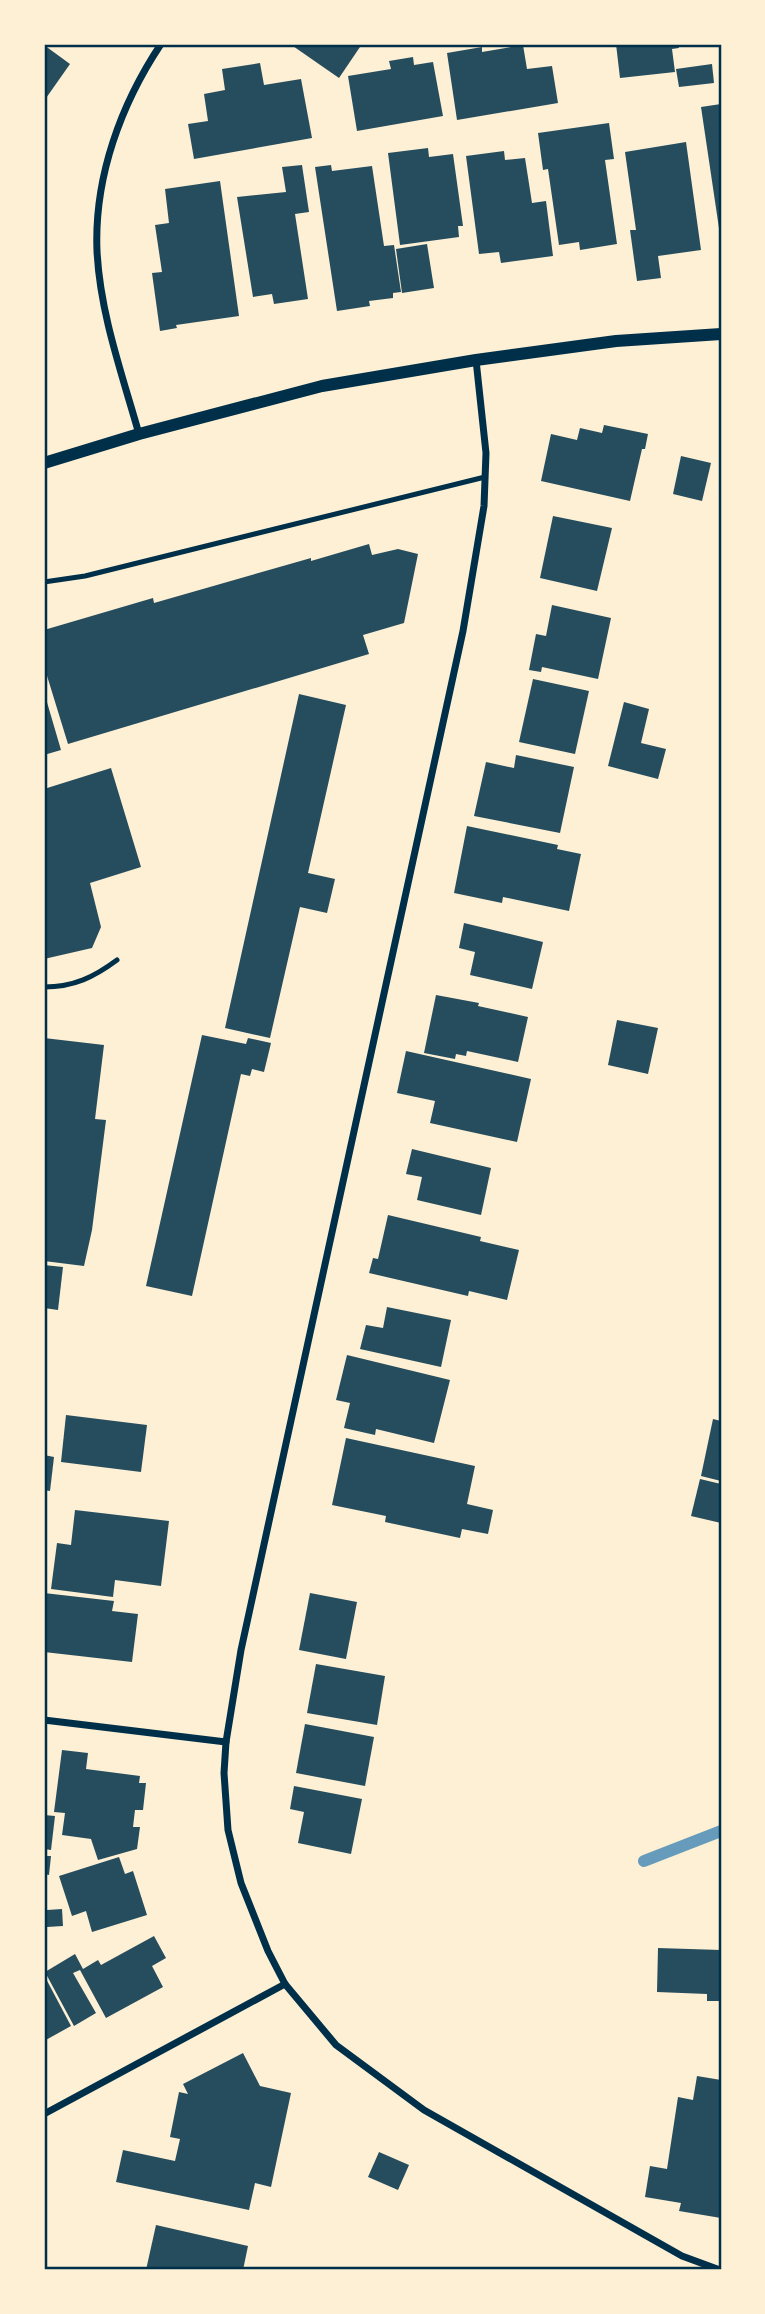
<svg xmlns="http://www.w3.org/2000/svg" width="765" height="2314" viewBox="0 0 765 2314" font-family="'Sofia Sans Condensed',sans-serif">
<rect width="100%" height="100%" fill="#fdf0d5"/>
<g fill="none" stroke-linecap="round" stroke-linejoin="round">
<!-- stream -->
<polyline stroke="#669bbc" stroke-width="12" points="644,1861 721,1831"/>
</g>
<!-- building -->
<g fill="#264d5e">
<polygon points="290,44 362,44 339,78"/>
<polygon points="616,44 678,44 679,48 672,49 675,72 620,78"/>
<polygon points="44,45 70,64 44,101"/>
<polygon points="523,45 527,69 552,66 558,103 457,120 447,53 482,47 482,52"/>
<polygon points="413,57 414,65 433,62 443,116 357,131 348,76 391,69 389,61"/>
<polygon points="260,63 264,85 301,79 312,138 194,159 188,124 208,121 204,94 225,90 222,69"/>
<polygon points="712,64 714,83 679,87 676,69"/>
<polygon points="721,104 721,235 720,235 701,107"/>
<polygon points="609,123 614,159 605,160 617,244 580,250 579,242 559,245 548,169 543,170 538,133"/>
<polygon points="686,142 701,250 658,256 661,278 637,281 630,230 636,230 625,152"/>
<polygon points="428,148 429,157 453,154 463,226 458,226 459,237 400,245 388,153"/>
<polygon points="504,151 505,160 525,158 532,203 546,201 553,256 501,263 499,252 479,254 466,156"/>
<polygon points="302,165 309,212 295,214 308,299 274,304 272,294 253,297 237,197 286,192 282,167"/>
<polygon points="331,165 332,171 372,166 384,246 394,245 401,292 393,293 393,298 369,301 370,306 337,311 315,167"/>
<polygon points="220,181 239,316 176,325 177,328 160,331 152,273 162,272 155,225 169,223 165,189"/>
<polygon points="427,244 434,288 402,293 396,249"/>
<polygon points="604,425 648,434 645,449 642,449 630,501 541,481 551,434 577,440 580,428 602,433"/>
<polygon points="681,456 711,463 702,501 673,494"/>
<polygon points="553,516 612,528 597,591 540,578"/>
<polygon points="369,544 372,555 398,549 418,554 404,623 363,635 369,654 68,744 44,666 44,630 153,598 154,603 311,558 311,561"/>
<polygon points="552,605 611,618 598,679 542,667 541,672 529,670 536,634 546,636"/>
<polygon points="533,679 589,691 575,754 519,742"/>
<polygon points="44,692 61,750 44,755"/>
<polygon points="299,694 346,705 308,873 335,879 327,913 300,907 270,1038 225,1028"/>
<polygon points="624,702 649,709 641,743 666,749 658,779 608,766"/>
<polygon points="516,755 574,767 560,833 474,816 486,762 514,768"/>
<polygon points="111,768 141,867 90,883 101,927 92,948 44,959 44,789"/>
<polygon points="467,826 558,845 557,849 581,854 569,911 503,897 502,903 454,893"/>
<polygon points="464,923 543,942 532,989 470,975 475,952 459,948"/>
<polygon points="436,995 479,1003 478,1006 528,1017 518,1062 467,1051 466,1056 456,1054 455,1059 424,1053"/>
<polygon points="617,1020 658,1028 648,1074 608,1065"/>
<polygon points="202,1035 246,1044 248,1038 271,1043 264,1072 252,1069 250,1076 241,1074 192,1296 146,1286"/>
<polygon points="44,1038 104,1045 95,1119 106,1120 92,1230 84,1266 44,1261"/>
<polygon points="406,1051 531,1079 517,1142 430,1123 435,1101 397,1093"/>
<polygon points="412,1149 491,1168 481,1215 417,1200 422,1177 406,1174"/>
<polygon points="388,1215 481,1237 480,1241 519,1250 507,1300 469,1291 468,1296 369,1273 373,1258 378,1259"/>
<polygon points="44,1265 63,1267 58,1310 44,1308"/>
<polygon points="387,1307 451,1320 441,1367 360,1349 366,1325 383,1328"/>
<polygon points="347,1355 450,1380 434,1443 376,1429 375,1435 344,1428 350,1403 336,1400"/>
<polygon points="66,1415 147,1425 141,1472 61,1462"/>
<polygon points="713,1419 721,1421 721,1481 701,1476"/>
<polygon points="346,1438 475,1466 467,1504 493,1510 488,1534 462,1529 460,1538 385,1522 386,1516 332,1505"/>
<polygon points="44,1455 54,1457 50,1491 44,1490"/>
<polygon points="700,1479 721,1484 721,1523 691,1516"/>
<polygon points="75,1510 169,1521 161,1586 115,1580 113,1597 51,1589 57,1543 71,1545"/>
<polygon points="44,1593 114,1601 112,1611 138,1614 132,1662 44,1652"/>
<polygon points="310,1593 357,1602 346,1659 299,1650"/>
<polygon points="316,1664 385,1676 377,1725 307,1713"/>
<polygon points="305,1724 374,1737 365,1786 296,1773"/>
<polygon points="62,1750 88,1753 86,1769 140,1776 139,1783 146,1783 143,1810 135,1810 133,1827 140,1827 137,1849 98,1860 91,1839 62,1835 65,1813 54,1812"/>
<polygon points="294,1786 362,1799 351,1854 298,1843 304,1812 290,1809"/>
<polygon points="44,1815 55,1816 51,1850 44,1849"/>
<polygon points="44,1856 51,1856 49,1875 44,1874"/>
<polygon points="119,1857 125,1874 133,1871 147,1915 92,1932 86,1911 72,1916 59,1876"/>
<polygon points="62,1909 63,1926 47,1927 47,1910"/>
<polygon points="154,1936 166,1958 152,1966 163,1987 106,2018 80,1970 73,1973 96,2013 74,2026 45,1972 75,1954 83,1969 98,1960 101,1965"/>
<polygon points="658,1948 721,1950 721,2001 707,2001 707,1994 657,1992"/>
<polygon points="44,1975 71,2026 44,2041"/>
<polygon points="243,2053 260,2086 291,2093 271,2187 255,2183 249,2210 116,2182 123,2150 175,2161 180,2139 170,2137 179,2092 188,2094 183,2084"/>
<polygon points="697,2076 721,2080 721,2218 679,2211 681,2203 645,2197 650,2166 667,2169 678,2097 693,2100"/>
<polygon points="379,2152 409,2165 398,2190 368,2177"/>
<polygon points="156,2225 248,2246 243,2270 146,2270"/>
</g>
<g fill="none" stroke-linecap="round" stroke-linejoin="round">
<!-- service -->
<g stroke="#003049" stroke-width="5">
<polyline points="44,582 85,576 485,477"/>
<path d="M44 987C74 987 94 977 117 960"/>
</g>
<!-- minor -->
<g stroke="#003049" stroke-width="7">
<polyline points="476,360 486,453 484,506 463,631 241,1650 226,1742 224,1773 228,1830 241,1883 268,1951 285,1984 336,2045 424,2110 682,2256 720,2270"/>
<path d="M139 434C122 374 100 313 97 251 94 177 121 104 161 44"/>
<polyline points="44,1720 226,1742"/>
<polyline points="44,2114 285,1984"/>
</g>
<!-- tertiary -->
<polyline stroke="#003049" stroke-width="12" points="44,463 139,434 322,386 476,360 616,341 721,334"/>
</g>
<!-- border -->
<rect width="765" height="2314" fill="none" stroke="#fdf0d5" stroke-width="91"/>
<rect x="46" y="46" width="674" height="2222" fill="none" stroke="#003049" stroke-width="2.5"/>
</svg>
